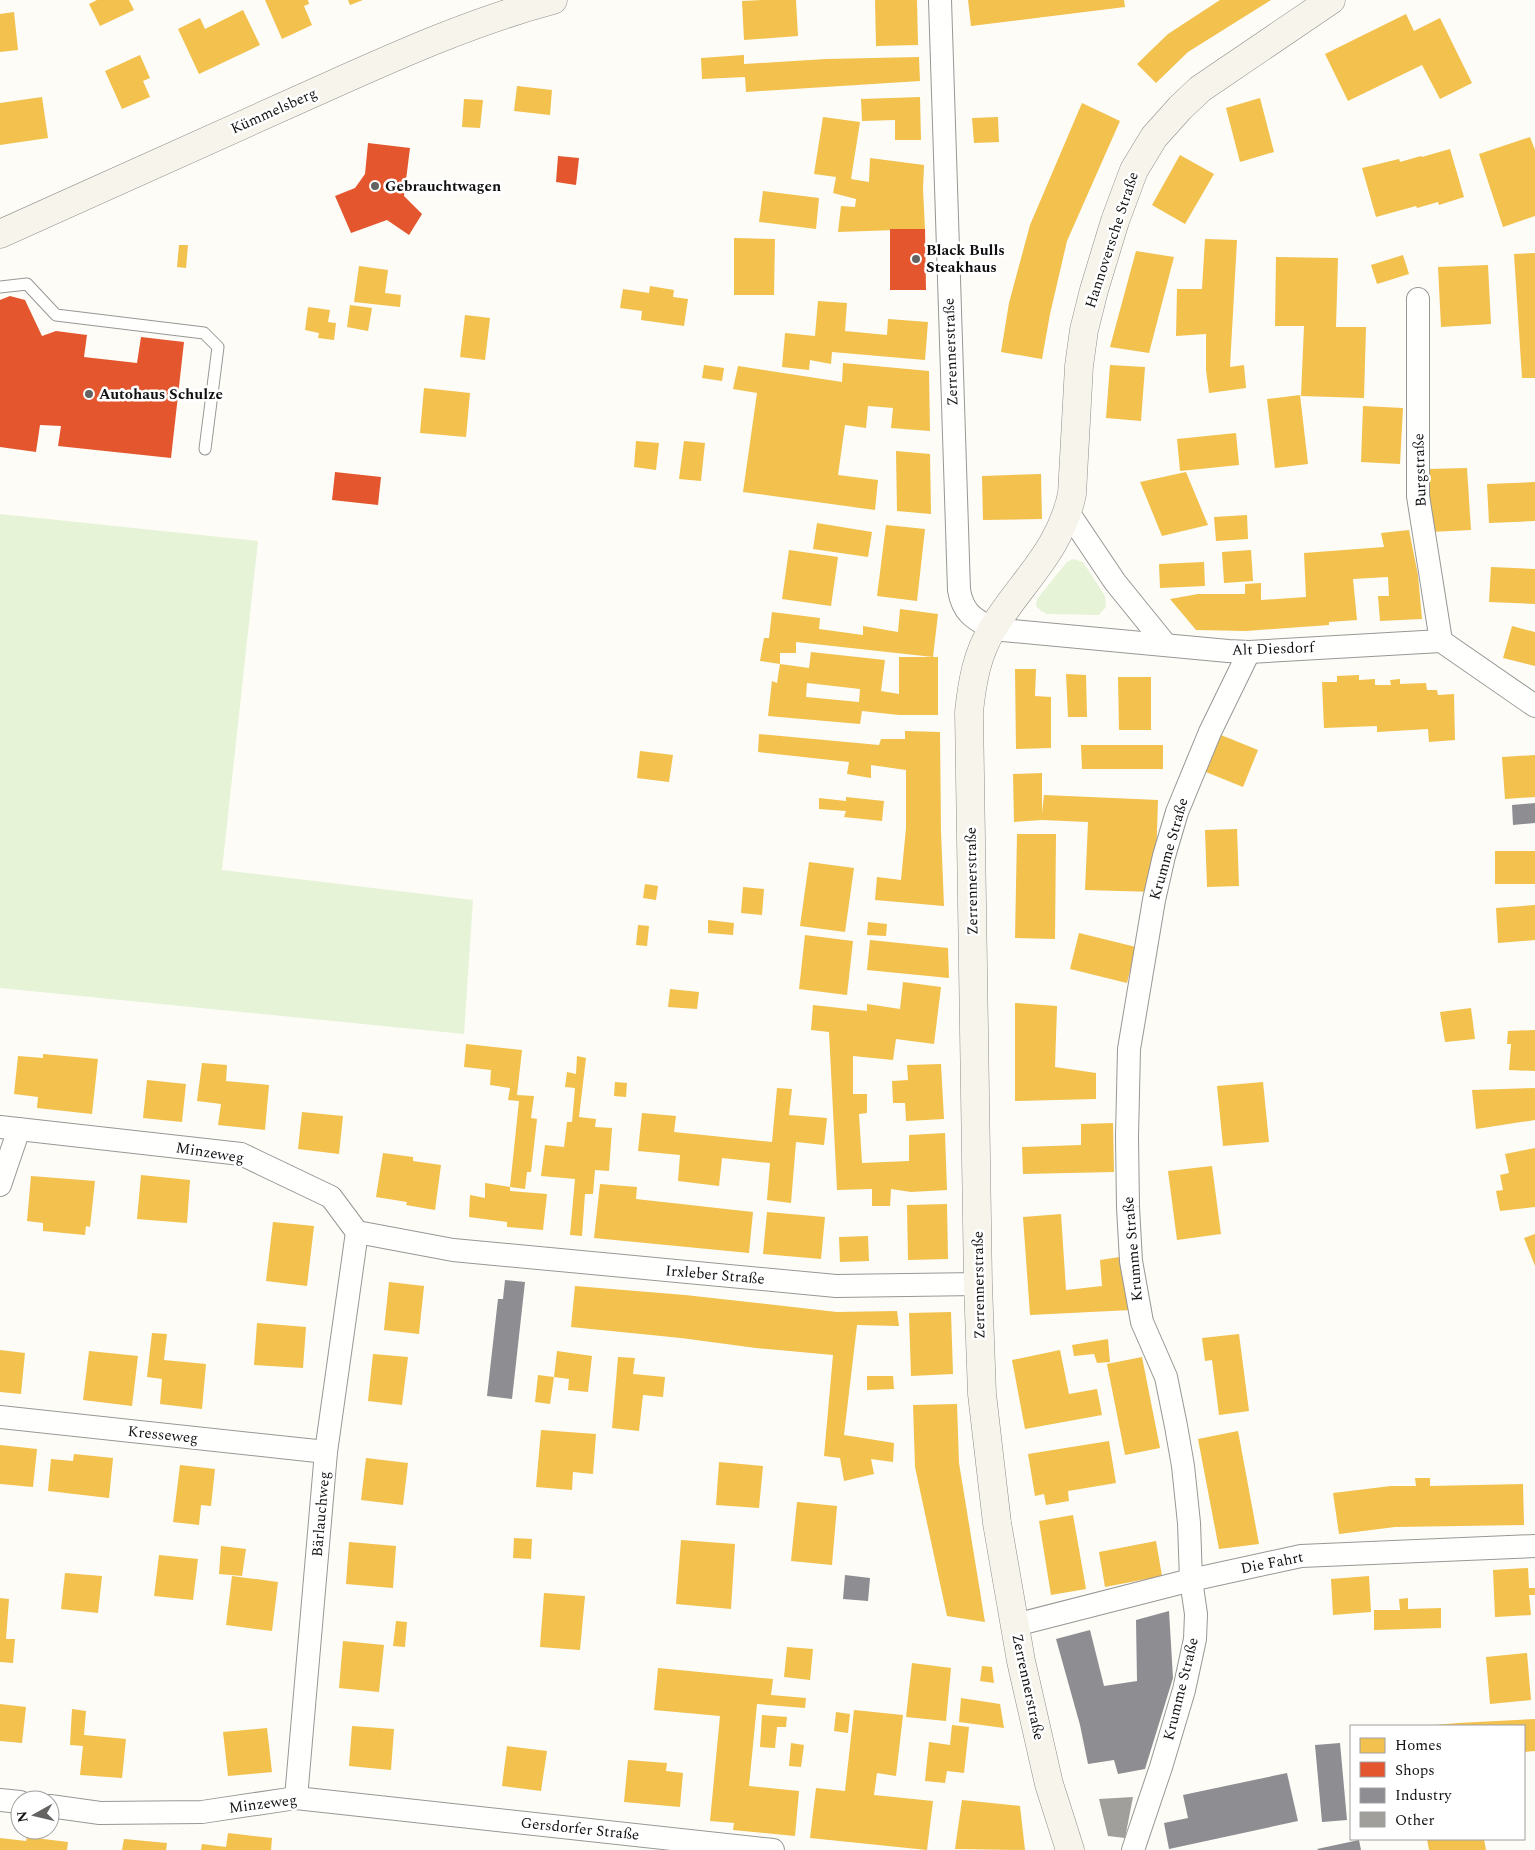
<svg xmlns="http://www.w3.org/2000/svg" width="1535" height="1850" viewBox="0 0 1535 1850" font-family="Spectral,serif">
<rect width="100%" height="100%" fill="#fdfcf7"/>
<!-- green -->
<g fill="#e7f3d7">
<polygon points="0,514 258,541 222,870 473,900 464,1034 0,988"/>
<polygon points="1073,559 1083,562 1105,596 1106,607 1099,615 1047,614 1041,611 1036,606 1037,599 1067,562"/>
</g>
<!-- homes -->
<g fill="#f2c14e" fill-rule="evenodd">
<polygon points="97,0 129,0 134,10 100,26 89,4"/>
<polygon points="265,0 308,0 309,4 304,6 312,25 282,39"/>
<polygon points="348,0 363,0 350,5"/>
<polygon points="762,0 796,0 798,36 744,40 742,1"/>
<polygon points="875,0 917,0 918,45 876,46"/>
<polygon points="968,0 1124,0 1125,7 971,26"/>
<polygon points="1220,0 1271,0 1188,52 1156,83 1137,64 1168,34"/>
<polygon points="243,10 260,45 199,74 178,29 200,18 205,29"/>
<polygon points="14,12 18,50 0,52 0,14"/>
<polygon points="1406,14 1414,31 1440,18 1472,83 1440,99 1422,65 1348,101 1325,54"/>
<polygon points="140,55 150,78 143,81 150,97 122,109 105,71"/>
<polygon points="744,55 744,64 826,59 919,57 920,81 746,92 745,77 702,79 701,58"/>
<polygon points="517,86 552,90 550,115 514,111"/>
<polygon points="42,97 48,138 0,145 0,103"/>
<polygon points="920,97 921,140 895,140 895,120 862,121 861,99"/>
<polygon points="1260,98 1274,152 1240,162 1226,108"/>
<polygon points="464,99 483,100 480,128 462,127"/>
<polygon points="1082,103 1120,121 1067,241 1050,314 1042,359 1001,352 1009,303 1030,225"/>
<polygon points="823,117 860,122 851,179 869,182 870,158 924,165 923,189 925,229 838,232 841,206 855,207 856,199 833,193 836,177 814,174"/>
<polygon points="998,117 999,142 974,143 972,118"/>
<polygon points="1530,137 1535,150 1535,216 1503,227 1479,154"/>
<polygon points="1450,149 1464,197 1439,205 1438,202 1417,208 1416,206 1376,217 1362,168 1399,159 1400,162 1421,156 1422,157"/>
<polygon points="1180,155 1214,174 1185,224 1152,205"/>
<polygon points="763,191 819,198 816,229 759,222"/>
<polygon points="734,238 775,239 774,295 734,295"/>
<polygon points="1205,239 1237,240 1230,367 1244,365 1246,388 1209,393 1206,370 1206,334 1176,336 1177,289 1202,289"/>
<polygon points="179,245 188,245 186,268 177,267"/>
<polygon points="1136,251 1174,257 1149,353 1110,347"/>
<polygon points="1535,253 1535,378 1522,378 1514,254"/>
<polygon points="1403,255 1409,274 1377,284 1371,265"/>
<polygon points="1276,257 1338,258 1336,327 1366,327 1364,398 1301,396 1304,326 1275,326"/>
<polygon points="1488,265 1491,324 1441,327 1438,267"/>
<polygon points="359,266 388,270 385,293 401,295 400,307 354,302"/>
<polygon points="650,286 674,290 673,297 688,299 684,326 641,320 642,311 620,308 623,289 649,293"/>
<polygon points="818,301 847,303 845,331 887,335 888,319 928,322 925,360 832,352 831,364 810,360 809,370 782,367 785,333 815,336"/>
<polygon points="350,305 372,308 368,331 347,327"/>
<polygon points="308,307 330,310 328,322 336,323 334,340 318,338 319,333 305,330"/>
<polygon points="465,315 490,318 485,360 460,357"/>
<polygon points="843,363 929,371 930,431 891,428 893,408 868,406 866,428 845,425 838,475 878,480 875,510 743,492 757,393 733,389 738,366 842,382"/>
<polygon points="704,365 724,368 722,381 702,378"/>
<polygon points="1110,365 1145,367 1141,421 1106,418"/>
<polygon points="424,388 470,393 466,437 420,433"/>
<polygon points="1300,395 1308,464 1275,468 1267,399"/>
<polygon points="1363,406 1403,408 1400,464 1361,462"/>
<polygon points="1236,433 1239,465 1180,471 1177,439"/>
<polygon points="636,441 659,443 656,470 634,467"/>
<polygon points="684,441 705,443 701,481 679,479"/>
<polygon points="896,451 930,454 931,514 897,511"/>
<polygon points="1467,468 1471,530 1431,532 1428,469"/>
<polygon points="1186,472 1208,525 1162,536 1140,482"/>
<polygon points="1041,474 1042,519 983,520 982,476"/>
<polygon points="1535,482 1535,521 1489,523 1487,484"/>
<polygon points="1247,515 1248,539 1216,541 1214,517"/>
<polygon points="817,523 872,532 868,557 813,549"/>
<polygon points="886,525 925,529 917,601 877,596"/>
<polygon points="1409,530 1418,575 1422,619 1380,621 1378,596 1389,596 1388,577 1353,579 1357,620 1329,622 1329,625 1246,631 1196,630 1170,599 1198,594 1245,594 1245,584 1261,583 1261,600 1306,597 1304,553 1384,547 1381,533"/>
<polygon points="789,550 838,557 831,606 782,599"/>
<polygon points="1251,550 1253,581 1224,583 1222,552"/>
<polygon points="1204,562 1205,586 1160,588 1159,564"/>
<polygon points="1491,567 1535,569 1535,604 1489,602"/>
<polygon points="900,609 938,614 933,657 796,642 796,653 780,653 780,664 760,661 764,638 769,638 772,612 820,618 819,629 863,635 863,626 898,632"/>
<polygon points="1512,626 1535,632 1535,666 1503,658"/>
<path d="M811 652 885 660 881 691 899 694V657H938V715H899L862 711 860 724 768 716 772 681 777 683 780 664 809 668ZM807 683 860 689 859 702 806 697Z"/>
<polygon points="1015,669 1036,669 1035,696 1051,697 1051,748 1016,749"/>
<polygon points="1066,674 1086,675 1087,717 1068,717"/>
<polygon points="1359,675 1359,680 1375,679 1375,685 1391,685 1390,680 1400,679 1400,684 1426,683 1427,690 1437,690 1438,695 1454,694 1455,740 1429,742 1428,729 1377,732 1377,726 1324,728 1322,682 1337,682 1337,676"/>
<polygon points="1118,677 1151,677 1151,730 1119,730"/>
<polygon points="905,731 940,732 941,831 944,906 875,900 877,877 901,880 906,828 906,770 871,765 871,778 847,774 849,762 758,752 759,734 879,745 881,739 905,739"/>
<polygon points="1221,735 1258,750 1243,787 1206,772"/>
<polygon points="1081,745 1163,745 1163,769 1082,769"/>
<polygon points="640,751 673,755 669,782 637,778"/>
<polygon points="1535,755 1535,797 1505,799 1502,757"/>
<polygon points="1042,773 1042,813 1044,795 1158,800 1155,892 1085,890 1088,822 1042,820 1014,822 1013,774"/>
<polygon points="846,797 884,801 882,821 844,817 846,811 819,809 819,798 846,801"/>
<polygon points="1237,829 1239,886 1207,887 1205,830"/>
<polygon points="1017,834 1056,834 1055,939 1015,938"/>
<rect x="1495" y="851" width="40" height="33"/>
<polygon points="809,862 854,868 845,932 800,926"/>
<polygon points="645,884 658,886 656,900 643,898"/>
<polygon points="743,887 764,889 762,915 741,913"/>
<polygon points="1535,905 1535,940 1498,943 1496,908"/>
<polygon points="708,920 734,923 733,935 708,933"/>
<polygon points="868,922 887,924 886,936 867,935"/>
<polygon points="638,925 649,926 647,946 636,945"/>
<polygon points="1079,933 1136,947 1127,983 1070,969"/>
<polygon points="805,935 853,941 847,995 799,989"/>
<polygon points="870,940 948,948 949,978 867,970"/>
<polygon points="903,982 941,987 934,1044 896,1039 893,1060 853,1056 853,1094 867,1094 867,1113 859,1114 862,1163 909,1161 909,1135 945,1133 947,1190 911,1192 891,1189 890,1206 872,1206 872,1189 837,1190 829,1032 811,1030 813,1005 867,1011 867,1004 900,1009"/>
<polygon points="670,989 699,992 697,1009 668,1007"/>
<polygon points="1015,1003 1057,1006 1055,1067 1096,1073 1096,1099 1015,1101"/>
<polygon points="1471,1008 1475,1039 1445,1042 1440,1012"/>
<polygon points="1535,1030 1535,1071 1509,1070 1511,1044 1507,1044 1508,1031"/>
<polygon points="466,1044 522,1050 517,1095 534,1096 531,1118 537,1119 531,1172 527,1172 525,1189 510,1187 519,1101 508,1100 510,1088 490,1085 491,1070 464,1067"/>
<polygon points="43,1054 98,1059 92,1114 37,1108 38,1097 14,1094 18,1056 43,1058"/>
<polygon points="577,1056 586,1058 579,1117 596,1119 595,1127 612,1128 609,1171 595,1170 593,1194 585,1194 582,1236 570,1235 575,1179 541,1176 545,1145 564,1147 567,1122 572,1122 575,1088 565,1087 567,1072 576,1074"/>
<polygon points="202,1063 227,1065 226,1081 269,1085 265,1130 218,1125 221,1104 197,1101"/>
<polygon points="941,1064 944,1119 906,1121 905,1103 893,1103 892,1081 908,1080 907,1065"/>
<polygon points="147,1080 186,1084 182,1122 143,1118"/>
<polygon points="615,1082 627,1083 626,1097 614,1096"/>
<polygon points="1263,1082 1269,1142 1223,1146 1217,1086"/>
<polygon points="777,1088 792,1089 789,1115 827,1118 824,1145 796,1142 791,1203 767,1200 770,1163 722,1158 719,1186 678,1181 680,1155 638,1151 642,1113 676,1116 674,1132 772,1142"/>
<polygon points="1535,1088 1535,1120 1476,1129 1472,1090"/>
<polygon points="302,1112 343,1116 339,1154 298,1149"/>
<polygon points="1113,1123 1114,1172 1023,1174 1022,1147 1081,1145 1081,1124"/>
<polygon points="1535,1148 1535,1207 1500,1211 1496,1191 1503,1190 1500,1175 1509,1173 1505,1154"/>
<polygon points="383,1153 413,1157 413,1161 441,1165 435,1210 406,1205 407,1202 376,1197"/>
<polygon points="1212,1166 1221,1234 1177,1240 1168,1171"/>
<polygon points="141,1175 190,1180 187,1223 137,1219"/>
<polygon points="31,1176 95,1181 90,1227 86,1226 85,1235 43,1231 43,1223 27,1221"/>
<polygon points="485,1183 510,1187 510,1191 547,1194 543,1230 507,1227 507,1222 469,1217 470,1195 485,1198"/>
<polygon points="600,1184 637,1187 636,1199 753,1212 749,1253 594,1238"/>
<polygon points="947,1204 948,1259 908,1260 907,1205"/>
<polygon points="767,1212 825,1217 821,1259 763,1254"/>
<polygon points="1061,1214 1066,1290 1102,1286 1100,1260 1126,1256 1131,1310 1030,1315 1023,1217"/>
<polygon points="273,1222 314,1226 307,1286 266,1281"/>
<polygon points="1535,1234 1535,1266 1524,1238"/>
<polygon points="868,1236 869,1261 840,1262 839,1237"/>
<polygon points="389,1282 424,1286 419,1334 384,1330"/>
<polygon points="575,1286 685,1295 837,1312 897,1311 899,1326 857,1325 844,1435 894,1443 893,1462 871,1459 874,1474 844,1481 840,1458 824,1456 833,1355 756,1348 681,1338 571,1327"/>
<polygon points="951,1312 953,1374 911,1376 909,1313"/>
<polygon points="257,1323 306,1327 303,1368 254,1365"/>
<polygon points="152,1333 167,1334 164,1360 206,1364 202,1409 160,1404 162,1379 147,1377"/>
<polygon points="1239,1334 1249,1411 1219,1415 1212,1360 1205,1361 1202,1338"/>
<polygon points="1108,1339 1110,1362 1097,1363 1094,1354 1074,1356 1072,1345"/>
<polygon points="0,1350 25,1353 21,1394 0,1392"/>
<polygon points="1060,1350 1069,1394 1097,1389 1102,1415 1025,1429 1012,1360"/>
<polygon points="89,1351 138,1356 132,1406 83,1400"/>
<polygon points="557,1351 592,1356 588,1392 568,1390 569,1379 554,1377 550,1404 535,1402 538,1375 554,1377"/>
<polygon points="373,1354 408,1357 402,1405 368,1401"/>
<polygon points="618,1357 635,1358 633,1374 665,1377 663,1397 643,1395 639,1431 612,1428"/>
<polygon points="1142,1357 1160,1448 1125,1455 1107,1364"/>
<polygon points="867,1376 893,1376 894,1389 867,1390"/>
<polygon points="957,1404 959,1463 985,1622 947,1616 915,1467 913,1405"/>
<polygon points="541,1430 596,1434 593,1474 573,1472 572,1490 536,1487"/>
<polygon points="1238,1431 1259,1544 1219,1549 1198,1439"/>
<polygon points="1109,1441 1116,1483 1068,1491 1069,1501 1046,1505 1044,1494 1035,1496 1028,1454"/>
<polygon points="0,1445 37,1449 33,1487 0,1484"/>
<polygon points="74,1454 113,1458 109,1498 48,1491 51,1459 73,1461"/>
<polygon points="366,1458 408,1463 403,1505 361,1500"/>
<polygon points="719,1462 763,1466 759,1508 716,1505"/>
<polygon points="180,1465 215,1469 211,1506 201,1505 199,1525 173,1522"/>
<polygon points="1415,1478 1430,1478 1430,1486 1523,1484 1524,1525 1395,1527 1339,1534 1333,1493 1391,1486 1416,1486"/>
<polygon points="797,1502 837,1506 832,1565 791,1561"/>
<polygon points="1073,1515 1086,1589 1051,1595 1039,1521"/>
<polygon points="514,1538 532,1539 531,1559 513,1558"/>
<polygon points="681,1540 735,1544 731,1609 676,1604"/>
<polygon points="1156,1541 1162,1576 1105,1587 1099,1552"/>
<polygon points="349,1542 396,1546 393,1588 346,1584"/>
<polygon points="221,1546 246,1549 242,1576 219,1574"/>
<polygon points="159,1555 198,1559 193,1600 154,1596"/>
<polygon points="1528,1568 1529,1588 1535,1588 1535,1595 1529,1595 1531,1615 1495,1617 1493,1570"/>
<polygon points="65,1573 102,1576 98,1613 61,1609"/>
<polygon points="232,1576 278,1582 272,1631 226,1625"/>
<polygon points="1369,1576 1371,1612 1333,1615 1331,1579"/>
<polygon points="544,1593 585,1596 580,1650 540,1647"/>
<polygon points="0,1598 9,1599 6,1639 15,1639 13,1663 0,1662"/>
<polygon points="1408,1598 1408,1609 1441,1608 1441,1628 1374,1630 1374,1610 1400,1610 1399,1599"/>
<polygon points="396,1621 407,1622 405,1647 393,1646"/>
<polygon points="343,1641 384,1645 379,1692 339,1688"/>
<polygon points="787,1647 813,1649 810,1680 784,1677"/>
<polygon points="1527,1653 1531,1700 1490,1704 1486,1657"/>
<polygon points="912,1663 951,1668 946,1721 906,1717"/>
<polygon points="982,1666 992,1667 994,1683 980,1681"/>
<polygon points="658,1668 773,1679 771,1695 806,1698 805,1708 757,1704 749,1786 799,1791 795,1836 733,1830 734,1823 710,1821 720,1716 654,1710"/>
<polygon points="961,1698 1000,1704 1004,1728 959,1722"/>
<polygon points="0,1704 26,1707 22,1743 0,1741"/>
<polygon points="72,1709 86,1711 84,1735 126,1739 122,1778 80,1775 83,1746 70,1745"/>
<polygon points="854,1710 903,1715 896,1776 877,1773 874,1795 933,1801 927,1850 810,1838 816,1788 845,1791"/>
<polygon points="836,1712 850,1714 848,1733 834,1731"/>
<polygon points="762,1715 787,1717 786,1727 777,1727 775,1748 760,1747"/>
<polygon points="1535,1719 1535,1751 1524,1752 1524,1726 1435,1726 1435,1725 1458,1723"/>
<polygon points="952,1725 969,1727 964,1773 947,1771 945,1783 925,1781 929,1742 950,1745"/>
<polygon points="352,1726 394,1729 391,1770 349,1766"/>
<polygon points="267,1728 272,1772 228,1776 223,1732"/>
<polygon points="791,1743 804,1745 801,1767 789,1766"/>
<polygon points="507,1746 547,1751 541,1791 502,1786"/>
<polygon points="628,1760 667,1763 666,1771 683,1773 680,1807 624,1802"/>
<polygon points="962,1800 1020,1806 1025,1850 955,1849"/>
<polygon points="228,1833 272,1838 271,1850 201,1850 202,1844 226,1847"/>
<polygon points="27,1837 68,1842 67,1850 0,1850 0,1838 26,1841"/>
<polygon points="124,1839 167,1843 166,1850 122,1850"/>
<polygon points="1427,1839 1484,1839 1486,1850 1429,1850"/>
</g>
<!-- shops -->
<g fill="#e4572e">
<polygon points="368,143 410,148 404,196 422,214 409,235 387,220 351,233 335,196 355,188 365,174"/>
<polygon points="558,156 579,158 576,185 556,182"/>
<polygon points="890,229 925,229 926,290 890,290"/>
<polygon points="10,296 25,300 42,336 56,331 87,335 84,357 137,363 141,337 184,342 171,458 58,446 61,426 40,425 36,452 0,447 0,300"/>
<polygon points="335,472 381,477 378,505 332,500"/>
</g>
<!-- industry -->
<g fill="#8d8d92">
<polygon points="1535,803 1535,823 1513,825 1512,805"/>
<polygon points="505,1280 525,1282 512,1399 487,1396 498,1299 503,1299"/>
<polygon points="845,1575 870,1578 868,1601 843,1599"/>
<polygon points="1169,1611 1173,1678 1145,1769 1118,1774 1114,1760 1088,1764 1080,1725 1056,1639 1090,1630 1104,1686 1137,1681 1136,1620"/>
<polygon points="1340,1743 1347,1820 1322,1822 1315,1745"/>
<polygon points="1287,1773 1298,1821 1169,1849 1164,1823 1188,1818 1183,1795"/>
<polygon points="1359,1840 1361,1850 1318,1850 1317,1849"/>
</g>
<!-- building -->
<polygon fill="#a19f9c" points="1133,1797 1125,1838 1108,1836 1099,1799"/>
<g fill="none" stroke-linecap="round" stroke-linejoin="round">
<defs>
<polyline id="lane" points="0,287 27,284 56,315 204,333 218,347 205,449"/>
<g id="street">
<path d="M940 0 959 590C963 613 973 618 992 629L1228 651 1249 652 1441 641 1535 706"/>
<polyline points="1418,299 1418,496 1441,641"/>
<polyline points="1068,512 1115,582 1166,645"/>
<polyline points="0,1127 241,1154 331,1197 357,1232 453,1250 836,1286 978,1284"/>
<polyline points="0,1185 19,1129"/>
<polyline points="0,1417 326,1452"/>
<polyline points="1015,1625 1191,1580 1301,1556 1535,1546"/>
<polyline points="296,1798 326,1452 357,1232"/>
<polyline points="0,1800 20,1802"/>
<polyline points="50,1806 100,1813 202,1812 296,1798 773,1850"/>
<polyline points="1133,1850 1161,1767 1184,1690 1195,1639 1196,1614 1191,1580 1189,1523 1183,1466 1176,1426 1166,1377 1142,1322 1131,1261 1128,1207 1127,1136 1129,1049 1154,900 1164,856 1177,812 1210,732 1249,652"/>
</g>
<g id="secondary">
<path d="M0 234C100 189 200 144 300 99 383 62 466 23 553 0"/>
<path d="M1070 1850 1049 1784 1021 1661 997 1523 982 1394 978 1284 969 712C972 683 977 653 993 628 1022 581 1060 551 1072 494L1079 366 1084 330 1094 290 1115 221 1134 170 1154 137 1180 108 1200 89 1331 0"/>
</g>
</defs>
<!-- lane casing -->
<use href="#lane" stroke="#979795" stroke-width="13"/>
<!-- street casing -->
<use href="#street" stroke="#979795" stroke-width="24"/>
<!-- secondary casing -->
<use href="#secondary" stroke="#8e8d8b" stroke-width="29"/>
<!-- lane -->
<use href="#lane" stroke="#fffffe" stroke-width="11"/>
<!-- street -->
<use href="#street" stroke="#fffffe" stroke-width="22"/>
<!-- secondary -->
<use href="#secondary" stroke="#f6f4eb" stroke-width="28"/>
</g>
<!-- markers -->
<g fill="#646362" stroke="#fff" stroke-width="2">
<circle cx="375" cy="186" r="5"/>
<circle cx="916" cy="259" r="5"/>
<circle cx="89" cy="394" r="5"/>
</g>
<g text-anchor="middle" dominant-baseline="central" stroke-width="5" stroke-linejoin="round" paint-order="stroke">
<!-- street labels -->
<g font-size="15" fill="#111" stroke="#fff">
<text transform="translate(274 111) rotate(-24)">Kümmelsberg</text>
<text transform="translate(1112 240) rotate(-72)">Hannoversche Straße</text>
<text transform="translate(951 352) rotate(-92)">Zerrennerstraße</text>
<text transform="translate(1420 470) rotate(-92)">Burgstraße</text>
<text transform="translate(1273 649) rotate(-2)">Alt Diesdorf</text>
<text transform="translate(1169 849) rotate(-74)">Krumme Straße</text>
<text transform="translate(972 881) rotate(-91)">Zerrennerstraße</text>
<text transform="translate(210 1153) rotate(9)">Minzeweg</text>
<text transform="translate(1133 1249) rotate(-95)">Krumme Straße</text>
<text transform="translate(715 1275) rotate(5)">Irxleber Straße</text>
<text transform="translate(979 1285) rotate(-91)">Zerrennerstraße</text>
<text transform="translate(163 1435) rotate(6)">Kresseweg</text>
<text transform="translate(321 1514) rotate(-85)">Bärlauchweg</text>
<text transform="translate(1272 1563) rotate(-11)">Die Fahrt</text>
<text transform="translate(1028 1687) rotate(78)">Zerrennerstraße</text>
<text transform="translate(1181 1689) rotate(-76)">Krumme Straße</text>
<text transform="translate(263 1804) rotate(-7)">Minzeweg</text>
<text transform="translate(580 1829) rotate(6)">Gersdorfer Straße</text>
</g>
<!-- poi labels -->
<g font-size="15" font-weight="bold" fill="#111" stroke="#fff" text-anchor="start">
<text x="385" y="186">Gebrauchtwagen</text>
<text x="926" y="250">Black Bulls<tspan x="926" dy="17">Steakhaus</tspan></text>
<text x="99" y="394">Autohaus Schulze</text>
</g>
</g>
<!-- legend -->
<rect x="1350" y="1725" width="175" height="115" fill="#ffffff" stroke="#a0a0a0"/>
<rect x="1360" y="1738" width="25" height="15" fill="#f2c14e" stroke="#a0a0a0"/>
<text x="1395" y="1750" font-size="15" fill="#111111">Homes</text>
<rect x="1360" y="1762" width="25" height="15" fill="#e4572e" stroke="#a0a0a0"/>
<text x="1395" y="1775" font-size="15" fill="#111111">Shops</text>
<rect x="1360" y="1788" width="25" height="15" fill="#8d8d92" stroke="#a0a0a0"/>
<text x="1395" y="1800" font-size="15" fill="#111111">Industry</text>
<rect x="1360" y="1812" width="25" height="15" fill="#a19f9c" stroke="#a0a0a0"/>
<text x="1395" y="1825" font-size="15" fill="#111111">Other</text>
<!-- north arrow -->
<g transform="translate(35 1815) rotate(262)"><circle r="24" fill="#ffffff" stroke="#a0a0a0"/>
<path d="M0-4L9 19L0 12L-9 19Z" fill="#646362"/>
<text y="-8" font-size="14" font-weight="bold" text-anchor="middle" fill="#111111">N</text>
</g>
</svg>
